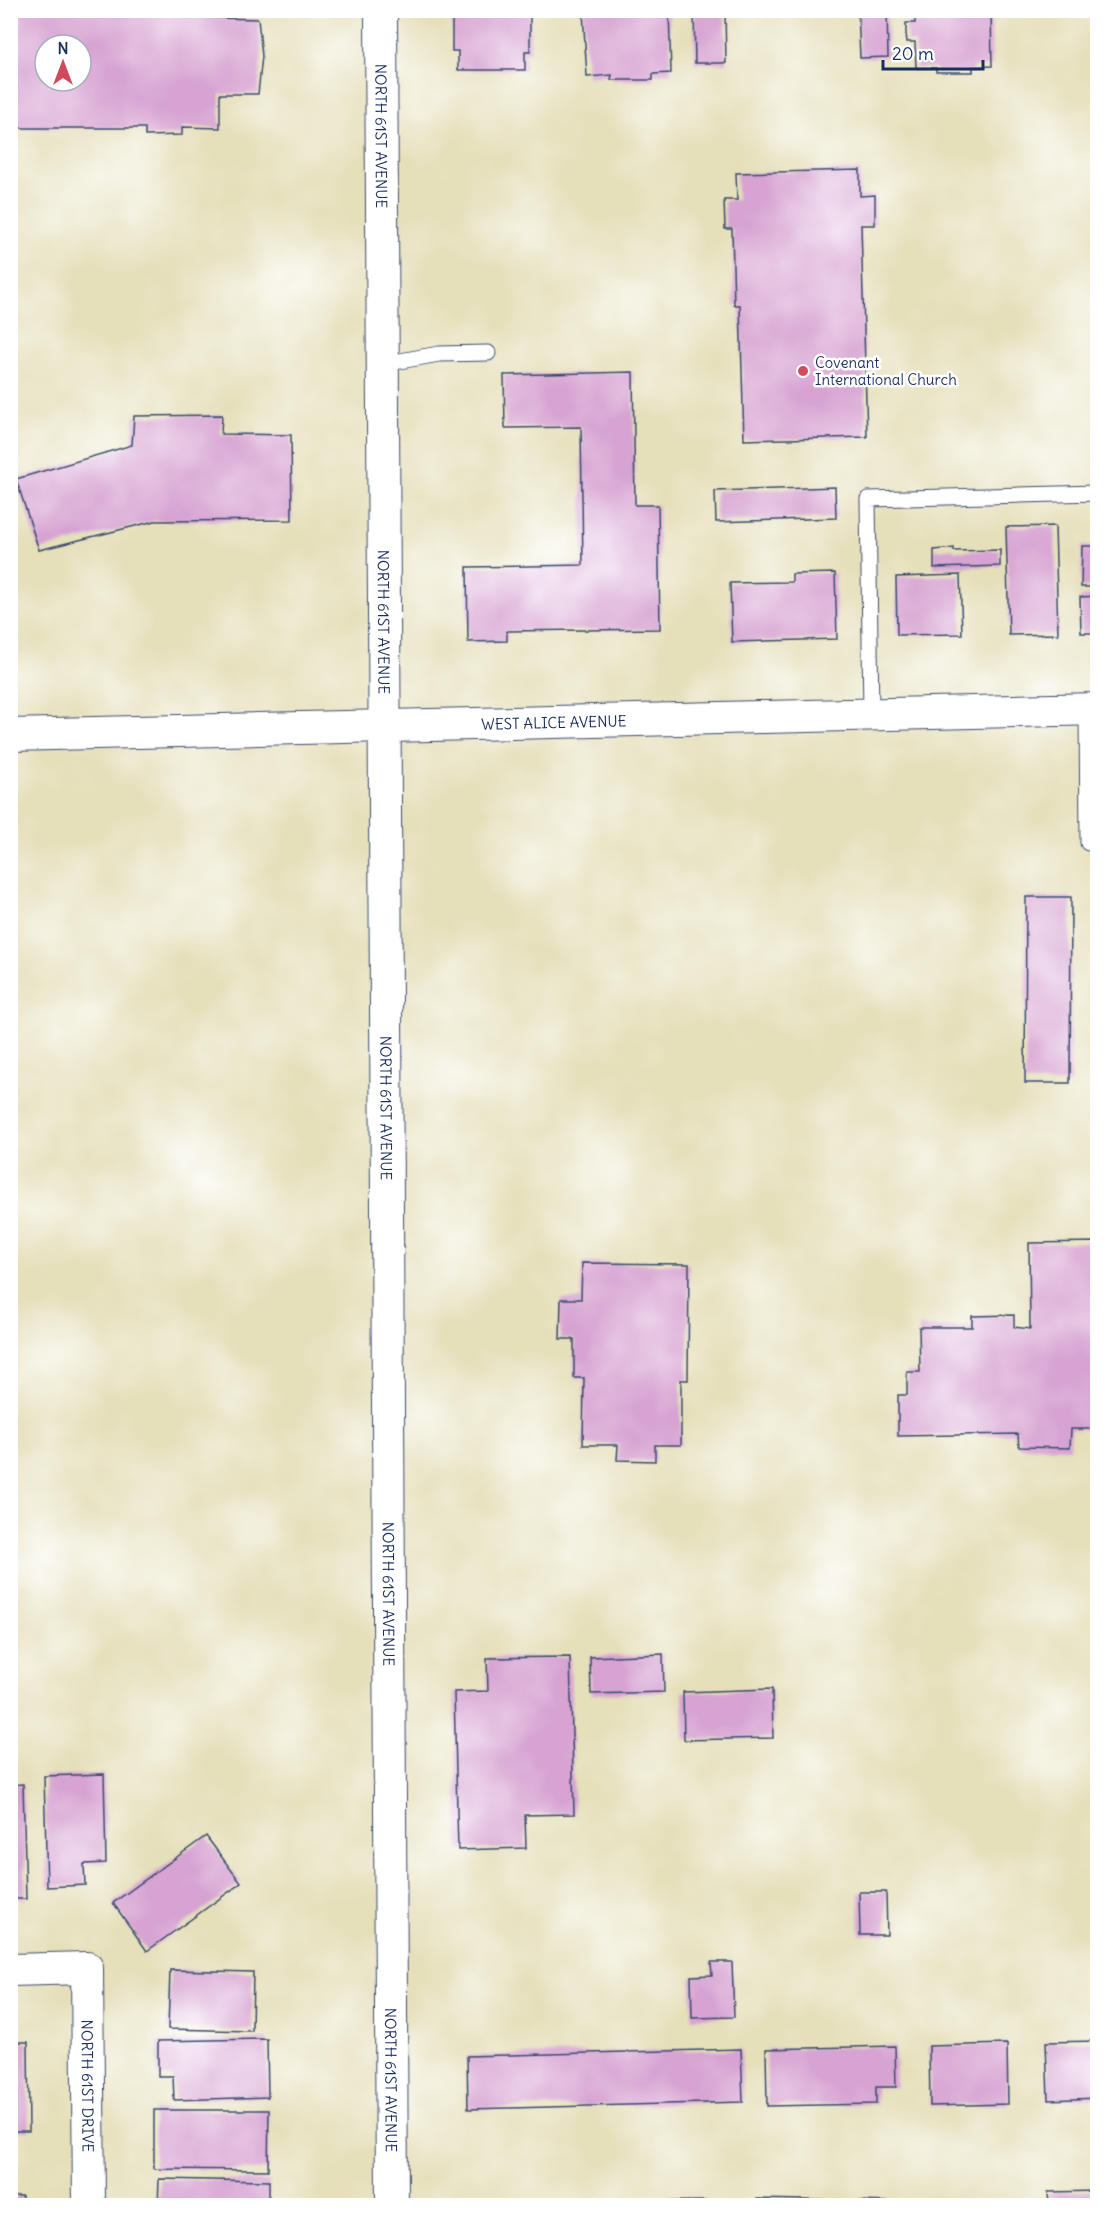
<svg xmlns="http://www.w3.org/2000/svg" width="1108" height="2216" viewBox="0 0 1108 2216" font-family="Delius,sans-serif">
<rect width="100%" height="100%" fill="#fff"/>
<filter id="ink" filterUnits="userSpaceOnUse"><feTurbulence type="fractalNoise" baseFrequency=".0167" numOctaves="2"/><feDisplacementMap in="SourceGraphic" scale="12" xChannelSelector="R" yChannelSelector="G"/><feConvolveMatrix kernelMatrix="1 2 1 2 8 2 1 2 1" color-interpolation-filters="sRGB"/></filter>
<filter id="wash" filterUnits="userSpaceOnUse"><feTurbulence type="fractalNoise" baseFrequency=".008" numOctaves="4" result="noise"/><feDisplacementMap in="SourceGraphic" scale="24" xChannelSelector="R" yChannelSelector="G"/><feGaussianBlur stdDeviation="1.35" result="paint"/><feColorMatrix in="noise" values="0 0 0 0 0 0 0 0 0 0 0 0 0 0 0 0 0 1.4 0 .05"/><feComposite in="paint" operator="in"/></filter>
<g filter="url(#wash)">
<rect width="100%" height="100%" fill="#e5dfba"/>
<g id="blocks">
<!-- building -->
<g fill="#d7a3d2" fill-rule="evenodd">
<path d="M10 10H216V18L258 19 262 56 258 94H220V128L182 127V135L145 136V128H10ZM45 45H81V81H45Z"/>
<polygon points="457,10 530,12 530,52 525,52 525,70 458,70 458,51 452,51 452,14"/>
<polygon points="588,10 669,10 671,73 653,74 653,80 611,80 612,75 587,77 583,12"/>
<polygon points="694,10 725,10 726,63 695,63"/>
<polygon points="858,10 887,10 888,57 860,58"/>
<polygon points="915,10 991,10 992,66 973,67 973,72 936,72 936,68 916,68 915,42 907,42 906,33 906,23 915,23"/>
<polygon points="860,170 860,196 875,195 875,225 861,225 867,437 744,440 740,305 734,305 732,229 725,229 724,200 737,200 736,173"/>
<polygon points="633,372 635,505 658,505 660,629 507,631 507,641 468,642 467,567 583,565 581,427 505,428 504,375"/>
<polygon points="222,415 221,434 291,435 292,520 155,521 39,550 16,479 132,445 134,416"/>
<polygon points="835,487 836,518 716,522 715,491"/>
<polygon points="1055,526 1058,634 1009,635 1006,527"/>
<polygon points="1082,546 1098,546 1098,587 1081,587"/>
<polygon points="954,548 954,551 1000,550 1000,566 934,568 934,550"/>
<polygon points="835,573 837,639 732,642 730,583 792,582 792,574"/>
<polygon points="960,575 962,634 897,635 896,577"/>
<polygon points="1098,596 1098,633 1081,633 1080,597"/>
<polygon points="1026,897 1071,897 1070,1083 1025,1083"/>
<polygon points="1098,1242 1098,1429 1071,1429 1070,1448 1019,1447 1018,1434 898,1436 898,1395 907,1395 907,1372 920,1372 919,1327 972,1327 972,1316 1014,1315 1014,1327 1030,1329 1029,1243"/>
<polygon points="582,1263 689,1264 688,1380 681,1380 681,1445 655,1445 655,1461 617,1460 618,1445 583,1445 584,1378 574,1378 574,1339 560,1339 561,1299 581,1299"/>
<polygon points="663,1654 664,1692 591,1694 590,1657"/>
<polygon points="570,1657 574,1814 525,1815 526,1848 458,1850 454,1692 488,1691 487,1658"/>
<polygon points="772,1689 773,1738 684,1740 683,1692"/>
<polygon points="104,1774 106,1863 84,1864 85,1885 47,1887 44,1776"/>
<polygon points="23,1784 26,1899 10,1899 10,1785"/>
<polygon points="206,1836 241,1883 147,1951 113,1903"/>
<polygon points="859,1892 886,1892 887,1935 860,1935"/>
<polygon points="711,1962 732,1962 734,2017 692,2018 691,1976 712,1975"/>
<polygon points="170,1970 253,1972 252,2031 168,2029"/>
<polygon points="267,2039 268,2097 174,2100 173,2076 158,2076 158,2041"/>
<polygon points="1098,2041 1098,2098 1048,2100 1046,2042"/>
<polygon points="10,2042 28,2042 29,2131 10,2131"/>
<polygon points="1007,2044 1008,2104 930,2106 929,2046"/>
<polygon points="895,2046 896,2087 876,2087 876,2104 767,2106 766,2049"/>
<polygon points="741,2049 743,2102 468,2109 467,2056"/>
<polygon points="154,2110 269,2110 268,2170 154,2169"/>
<polygon points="159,2179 269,2181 269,2206 158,2206"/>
<polygon points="1098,2191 1098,2206 1049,2206 1048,2192"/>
<rect x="10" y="2196" width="12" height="10"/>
<polygon points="757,2199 898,2202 898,2206 757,2206"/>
<polygon points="706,2201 706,2206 513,2206 513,2203"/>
</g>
</g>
</g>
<g filter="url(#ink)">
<use href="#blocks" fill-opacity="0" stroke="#39496c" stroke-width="1.5"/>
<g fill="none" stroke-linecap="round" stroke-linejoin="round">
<defs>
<g id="lane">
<polyline points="383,364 439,354 488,353"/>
<polyline points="1087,709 1088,843"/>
<polyline points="871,714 868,499 1098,493"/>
</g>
<g id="street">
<path id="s1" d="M381 10 392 2206"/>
<path id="s2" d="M10 735 1098 709"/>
<path id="s3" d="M10 1970 87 1968 89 2206"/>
</g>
</defs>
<!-- lane casing -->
<use href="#lane" stroke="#39496c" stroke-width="17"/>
<!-- street casing -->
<use href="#street" stroke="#39496c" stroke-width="34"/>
<!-- lane -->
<use href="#lane" stroke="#fff" stroke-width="15"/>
<!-- street -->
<use href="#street" stroke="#fff" stroke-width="32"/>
</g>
</g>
<!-- markers -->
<circle fill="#d1495b" stroke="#fff" stroke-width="2" cx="803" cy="371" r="6"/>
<g text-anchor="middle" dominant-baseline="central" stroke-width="5" stroke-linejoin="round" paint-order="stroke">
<!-- street labels -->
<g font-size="15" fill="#1b2f5e" stroke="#fff">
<text stroke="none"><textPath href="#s1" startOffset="126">NORTH 61ST AVENUE</textPath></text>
<text stroke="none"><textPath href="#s1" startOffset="612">NORTH 61ST AVENUE</textPath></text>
<text stroke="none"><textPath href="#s2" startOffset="544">WEST ALICE AVENUE</textPath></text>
<text stroke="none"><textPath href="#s1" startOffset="1098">NORTH 61ST AVENUE</textPath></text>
<text stroke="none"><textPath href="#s1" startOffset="1584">NORTH 61ST AVENUE</textPath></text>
<text stroke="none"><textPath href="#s1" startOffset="2070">NORTH 61ST AVENUE</textPath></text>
<text stroke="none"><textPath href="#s3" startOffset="195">NORTH 61ST DRIVE</textPath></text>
</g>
<!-- poi labels -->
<g font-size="15" fill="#1b2f5e" stroke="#fff" text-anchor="start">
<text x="815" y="362">Covenant<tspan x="815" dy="17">International Church</tspan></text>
</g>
</g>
<!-- margin -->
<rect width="1108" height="2216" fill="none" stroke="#fff" stroke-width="36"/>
<!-- north arrow -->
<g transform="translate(63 63)"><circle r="28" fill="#ffffff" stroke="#a4acbf" stroke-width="1.5"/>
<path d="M0-4.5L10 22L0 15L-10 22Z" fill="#d1495b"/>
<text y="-9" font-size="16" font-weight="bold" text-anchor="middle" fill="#1b2f5e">N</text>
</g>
<!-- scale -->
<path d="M883 60v9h100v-9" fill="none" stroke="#1b2f5e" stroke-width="3"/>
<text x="892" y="60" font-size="18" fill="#1b2f5e" stroke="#ffffff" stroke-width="4.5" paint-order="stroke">20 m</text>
</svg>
